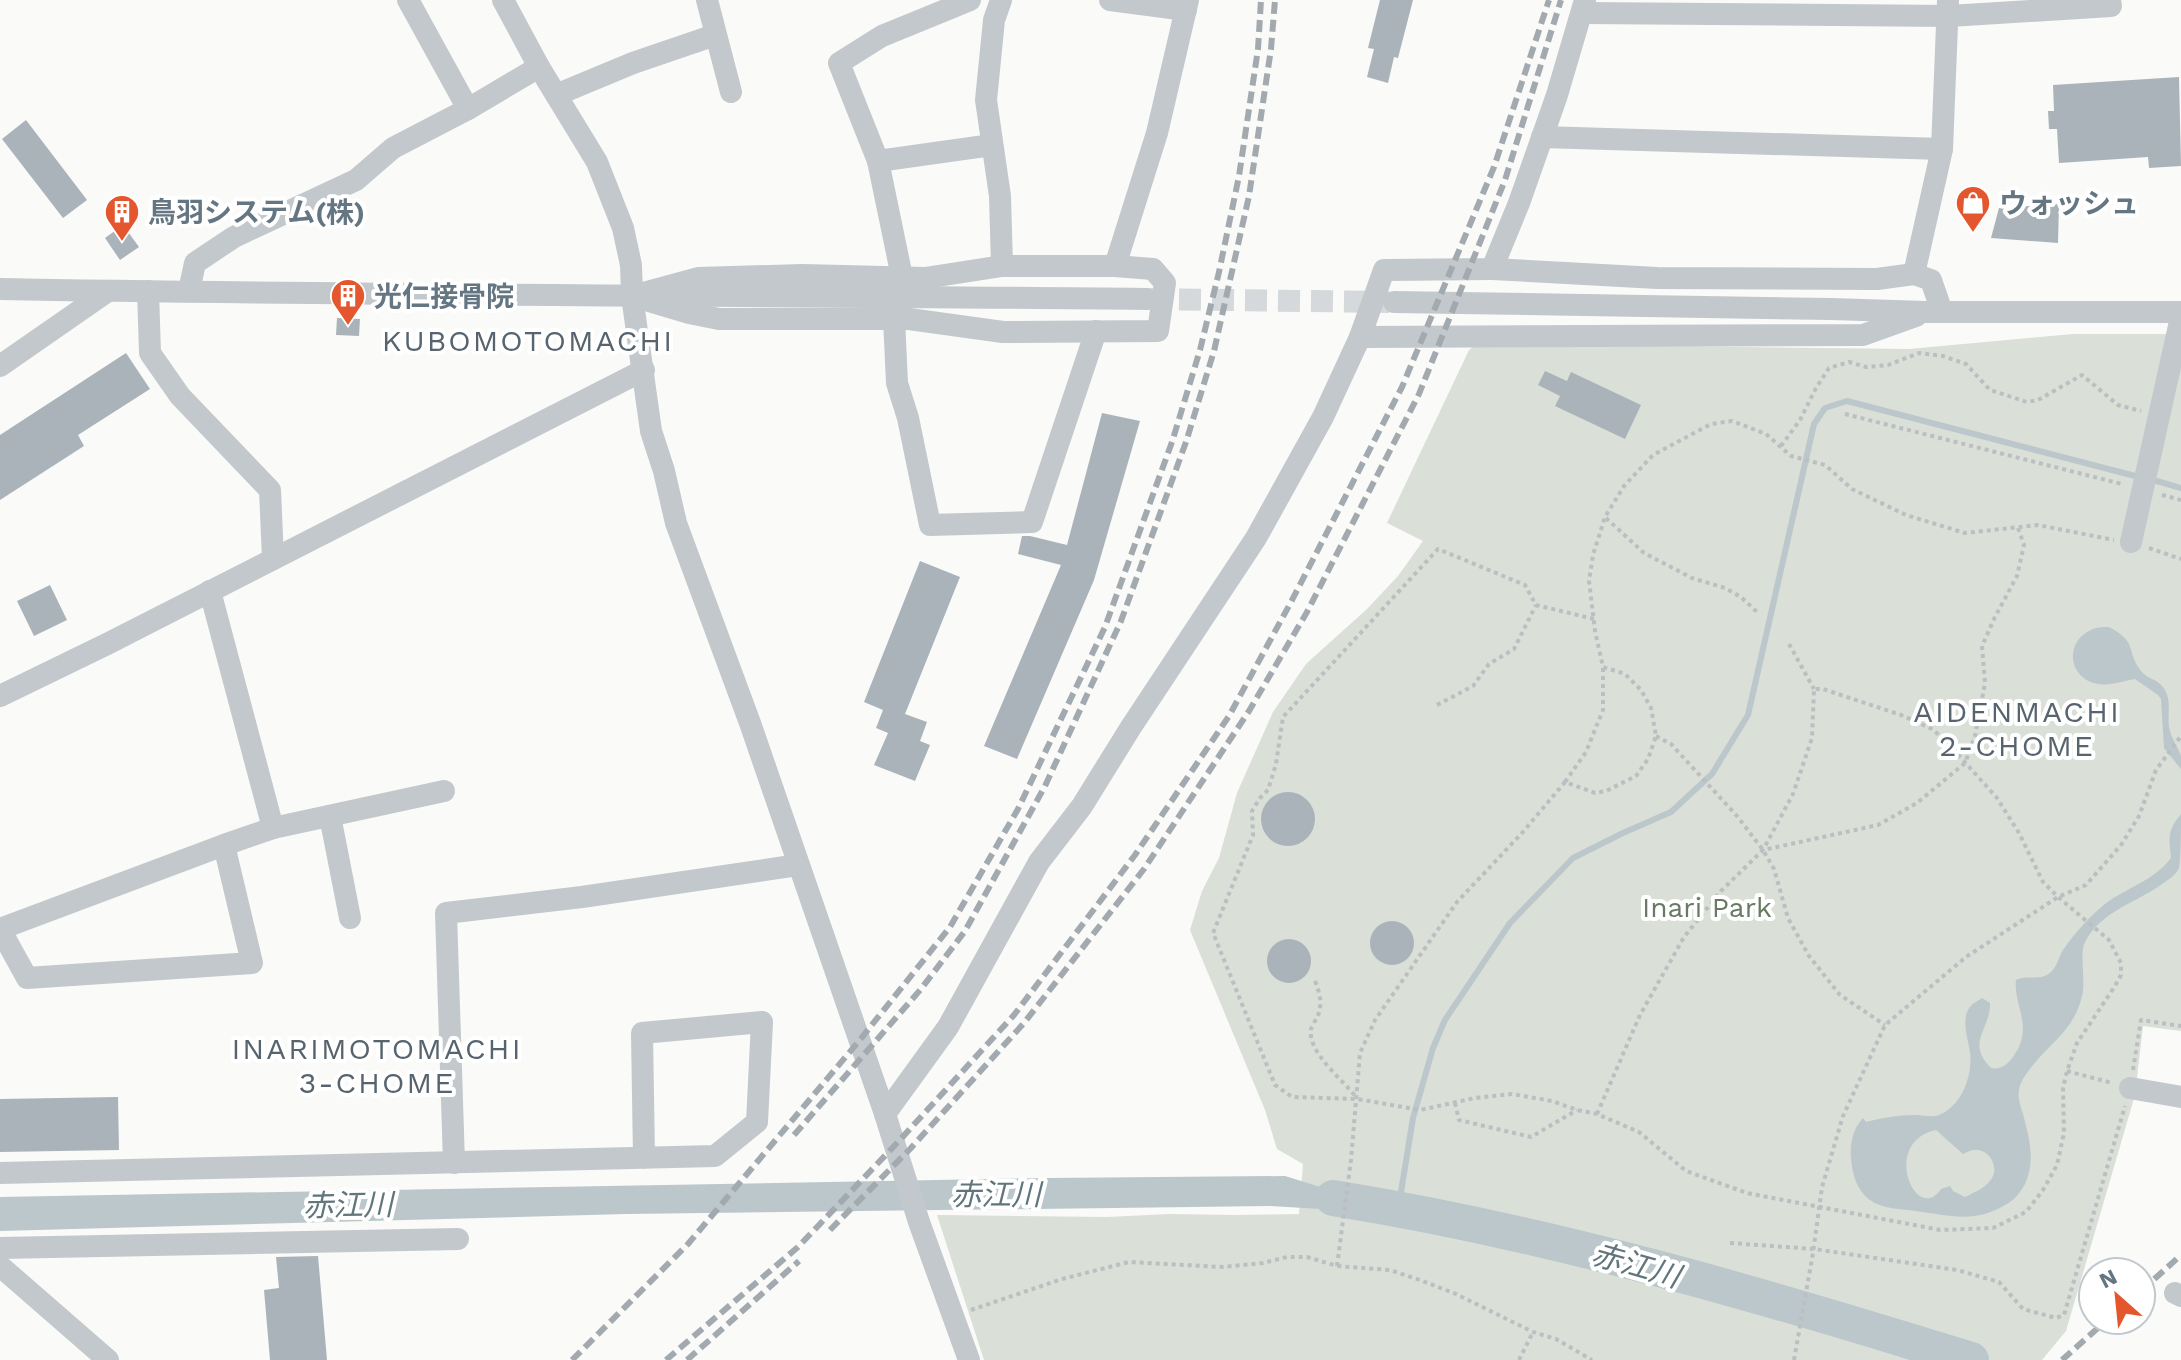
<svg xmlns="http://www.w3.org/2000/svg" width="2181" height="1360" viewBox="0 0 2181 1360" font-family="'Work Sans','Noto Sans JP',sans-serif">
<rect width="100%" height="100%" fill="#fafaf8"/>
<!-- green -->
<polygon fill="#dadfd7" points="2073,334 2181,334 2181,1031 2143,1026 2135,1095 2066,1331 2042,1360 984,1360 937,1215 1107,1217 1169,1214 1233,1215 1299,1214 1303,1164 1277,1149 1265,1110 1190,930 1202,891 1219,858 1237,793 1273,712 1306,664 1367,609 1398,576 1423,541 1387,523 1469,350 1477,344 1909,349"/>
<!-- water -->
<g fill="#bbc7cb" fill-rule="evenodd">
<path d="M2109 627C2139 643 2125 650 2141 671 2146 678 2156 679 2161 685 2173 697 2167 713 2169 727 2171 738 2178 747 2181 756 2181 760 2181 765 2181 769L2164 748 2161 699 2158 695 2135 679C2123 681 2110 686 2098 684 2068 679 2064 642 2091 630 2096 627 2103 627 2109 627Z"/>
<path d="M2181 814C2181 827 2181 857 2179 868 2176 875 2168 880 2162 884 2136 903 2101 911 2085 942 2079 954 2086 980 2082 996 2074 1031 2050 1042 2030 1069 2026 1074 2020 1082 2019 1090 2017 1097 2021 1107 2023 1114 2029 1138 2036 1160 2025 1184 2021 1191 2016 1198 2010 1202 1977 1224 1952 1216 1916 1211 1902 1209 1882 1209 1870 1200 1856 1190 1852 1172 1851 1157 1850 1142 1853 1129 1863 1118L1866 1122C1882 1118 1898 1115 1915 1115 1923 1115 1932 1118 1939 1115 1962 1106 1973 1075 1970 1052 1968 1039 1962 1022 1968 1010 1971 1004 1976 1002 1982 998L1990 1003C1991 1029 1965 1042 1991 1068 2001 1070 2007 1065 2013 1057 2035 1027 2013 1006 2016 980 2027 974 2040 982 2051 972 2057 967 2059 956 2063 950 2074 934 2090 916 2105 904 2127 887 2154 881 2171 858 2169 837 2167 831 2181 814ZM1936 1130 1963 1154C1967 1152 1971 1150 1975 1150 1989 1149 1999 1166 1992 1178 1986 1188 1975 1192 1965 1197L1953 1191 1950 1186 1941 1189C1916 1226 1880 1142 1936 1130Z"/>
<polygon points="1285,1176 1407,1214 1269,1206 626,1214 0,1231 0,1197 1049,1178"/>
</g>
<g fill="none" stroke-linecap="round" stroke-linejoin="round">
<!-- stream -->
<g stroke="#bbc7cb" stroke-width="6">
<polyline points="2150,479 2181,488"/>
<polyline points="1401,1209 1401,1192 1413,1118 1433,1048 1445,1020 1510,923 1573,858 1623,833 1671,812 1712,774 1748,715 1814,424 1825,408 1847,401 2139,477"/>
</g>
<!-- river -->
<path stroke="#bbc7cb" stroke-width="36" d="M1333 1198C1550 1233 1762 1295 1971 1360"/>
</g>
<!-- building -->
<g fill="#aab3b9">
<polygon points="1380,0 1413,0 1398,58 1394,57 1388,83 1367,77 1374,49 1368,48"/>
<polygon points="2179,77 2181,166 2149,168 2148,157 2059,163 2057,129 2049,129 2048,111 2054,111 2053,85"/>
<polygon points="26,120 87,200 63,218 2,139"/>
<polygon points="2059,204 2058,243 1991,238 1999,208"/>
<polygon points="123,225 139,247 120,260 105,238"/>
<polygon points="337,318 360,319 359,336 336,335"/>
<polygon points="126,353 150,389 78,435 84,446 0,500 0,435"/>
<polygon points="1545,371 1567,381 1571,372 1641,405 1625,439 1555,406 1560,396 1538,385"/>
<polygon points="1102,413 1140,421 1094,580 1017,759 984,746 1061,565 1018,554 1022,536 1030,536 1067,545"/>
<polygon points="920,561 960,577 905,714 927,722 920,741 930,745 915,781 874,765 888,733 876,728 883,710 864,702"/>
<polygon points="50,585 67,620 34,636 17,601"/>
<circle cx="1288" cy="819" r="27"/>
<circle cx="1392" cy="943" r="22"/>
<circle cx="1289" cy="961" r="22"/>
<polygon points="118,1097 119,1150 0,1152 0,1099"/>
<polygon points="318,1256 327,1360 270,1360 264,1290 279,1288 276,1257"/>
</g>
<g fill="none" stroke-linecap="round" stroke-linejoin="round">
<!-- minor-tunnel -->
<polyline stroke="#d5d9db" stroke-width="22" stroke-dasharray="22 11" stroke-linecap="butt" points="1146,299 1389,302"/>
<!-- path -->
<g stroke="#bbbfc2" stroke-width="4" stroke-dasharray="4 4" stroke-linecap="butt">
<polyline points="1845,414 2122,484"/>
<polyline points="1781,446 1800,420 1816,388 1829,368 1849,362 1866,367 1888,365 1919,353 1943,356 1966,364 1990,390 2027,402 2038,400 2082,375 2118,405 2141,411"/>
<polyline points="2162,495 2181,500"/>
<polyline points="1606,518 1644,553 1692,578 1725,588 1741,597 1757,612"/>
<polyline points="2149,548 2181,559"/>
<polyline points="1594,619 1536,605 1525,585 1438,549 1283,717 1276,764 1268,790 1260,798 1252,811 1253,835 1213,933 1275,1085 1292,1097 1357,1099 1420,1110 1475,1098 1512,1094 1552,1101 1577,1110 1597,1114 1639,1132 1686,1171 1747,1193 1940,1230 1993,1228 2026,1212 2043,1190 2057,1165 2064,1133 2063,1088 2067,1071 2077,1043 2115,986 2121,975 2121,963 2109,940 2058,897 2043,882 2019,833 1997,798 1946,741 1932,729 1901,715 1823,689 1814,689 1812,738 1793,794 1763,850"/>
<polyline points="1789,644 1814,689"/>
<polyline points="1437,705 1473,686 1489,664 1514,649 1536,605"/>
<polyline points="1656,736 1671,744 1737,816 1763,850 1774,869 1788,918 1809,956 1840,995 1885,1025"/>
<polyline points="1565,782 1586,752 1603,710 1603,667"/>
<path d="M1315 981C1320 994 1323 1004 1317 1018 1316 1019 1311 1028 1311 1029 1307 1052 1343 1080 1356 1097"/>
<polyline points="2133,1070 2141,1020 2181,1026"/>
<polyline points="2067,1071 2112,1083"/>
<polyline points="1455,1103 1459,1120 1531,1137 1577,1110"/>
<polyline points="1597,1114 1640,1015 1684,937 1721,891 1763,850 1878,825 1917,803 1965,763 1975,736 1985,683 1982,646 1995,617 2017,576 2024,545 2018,528"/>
<polyline points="1730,1243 1814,1249 1957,1270 1999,1282 2023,1309 2056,1318 2064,1315 2125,1106"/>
<polyline points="1337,1266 1351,1160 1360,1053 1375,1020 1457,902 1522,833 1565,782 1595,793 1606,791 1636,776 1648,759 1656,736 1651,708 1641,690 1625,674 1603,667 1595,631 1589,581 1593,555 1605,517 1624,486 1653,455 1711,424 1732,421 1766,434 1791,456 1825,465 1852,489 1906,515 1965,533 2038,525 2114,540"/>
<polyline points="971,1310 1062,1279 1129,1262 1222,1267 1263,1263 1287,1257 1307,1257 1337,1266 1390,1270 1420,1280 1456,1294 1533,1332 1556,1339 1592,1360"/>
<polyline points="1519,1360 1533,1332"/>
<polyline points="1794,1360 1813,1253 1822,1187 1843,1116 1885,1025 1966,957 2058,897 2086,885 2121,845 2139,816 2156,770 2181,736"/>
</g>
<!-- minor -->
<g stroke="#c3c8cc" stroke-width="22">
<polyline points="408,0 468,109"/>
<polyline points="503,0 539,67 597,162 623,228 631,265 632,296 651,431 664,471 676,523 750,723 885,1114 919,1222 969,1360"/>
<polyline points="707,0 731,92"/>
<polyline points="1001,0 994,20 986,100 1000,196 1002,266"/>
<polyline points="1110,0 1186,10"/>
<polyline points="1582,13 1949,16 2111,6 2110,0"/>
<polyline points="556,95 633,63 715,35"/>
<polyline points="1542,137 1942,149"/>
<polyline points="878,161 992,145"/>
<polygon points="1002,266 1115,266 1153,269 1165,283 1158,331 1003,332 909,319 719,319 689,313 632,296 698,278 802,275 925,278"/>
<polyline points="1115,266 1157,133 1188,0"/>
<polyline points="1492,269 1657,278 1877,279 1914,274 1931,280 1942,312"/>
<polyline points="1914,274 1942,149 1948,0"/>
<polyline points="902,277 878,161 839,63 882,36 970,0"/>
<path d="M0 289C382 296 764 295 1146 299"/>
<polyline points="148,291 150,353 180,396 270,490 273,559"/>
<polyline points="189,291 195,263 234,237 356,180 393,148 468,109 539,67"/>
<polyline points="1394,302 1831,309 1926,312 2181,312"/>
<polyline points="894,319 897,383 908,418 930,525 1032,522 1096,331"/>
<polyline points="1360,337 1863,335 1916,316"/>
<polyline points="0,366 108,291"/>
<polyline points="2131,542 2181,317"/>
<polyline points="210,591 273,828 224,845 0,929 27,978 252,963 224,845"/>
<polyline points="0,696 107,644 644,370"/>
<polyline points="330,816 350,918"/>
<polyline points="273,828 444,791"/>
<polyline points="2130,1088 2181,1097"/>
<polyline points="885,1114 948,1027 1039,862 1082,806 1131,727 1256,538 1323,417 1360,337 1384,270 1492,269 1519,203 1557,95 1585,0"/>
<polyline points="454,1163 446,913 582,897 798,865"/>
<polyline points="0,1173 715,1156 757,1122 762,1022 642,1033 644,1158"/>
<polyline points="0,1248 458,1239"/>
<polyline points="0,1266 108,1360"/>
<polyline points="2175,1293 2181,1296"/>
</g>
<!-- rail -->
<g stroke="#a2aab0" stroke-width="6" stroke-dasharray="12 6" stroke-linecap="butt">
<polyline points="794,1135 921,989 965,931 1045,786 1121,621 1186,442 1214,351 1249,196 1271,49 1275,0"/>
<polyline points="830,1230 910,1149 1024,1023 1144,869 1249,711 1307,612 1419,394 1505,180 1561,0"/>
<polyline points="2141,1291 2181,1255"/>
<polyline points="572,1360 688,1244 859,1041 950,927 1018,809 1105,627 1172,442 1200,350 1219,272 1239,176 1258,49 1261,0"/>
<polyline points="666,1360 798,1247 898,1142 1014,1015 1135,855 1229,716 1291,602 1402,387 1494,167 1549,0"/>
<polyline points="687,1360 799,1261"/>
<polyline points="2062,1360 2107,1320"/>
</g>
</g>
<!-- icons -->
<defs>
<symbol id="shop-pin" viewBox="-11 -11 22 30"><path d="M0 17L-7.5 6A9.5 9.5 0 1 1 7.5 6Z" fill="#e4572e" stroke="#fff"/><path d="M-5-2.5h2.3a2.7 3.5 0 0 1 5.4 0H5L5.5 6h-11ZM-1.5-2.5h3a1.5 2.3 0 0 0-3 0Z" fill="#fff"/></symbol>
<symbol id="building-pin" viewBox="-11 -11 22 30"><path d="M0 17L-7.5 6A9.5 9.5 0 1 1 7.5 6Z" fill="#e4572e" stroke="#fff"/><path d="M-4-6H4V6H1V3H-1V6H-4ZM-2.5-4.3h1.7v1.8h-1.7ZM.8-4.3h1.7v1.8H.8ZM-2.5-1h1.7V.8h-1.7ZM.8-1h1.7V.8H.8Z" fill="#fff"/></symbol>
</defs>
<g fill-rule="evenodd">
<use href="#shop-pin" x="1953" y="183" width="40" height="54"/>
<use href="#building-pin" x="102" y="192" width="40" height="54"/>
<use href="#building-pin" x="328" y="276" width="40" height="54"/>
</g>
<g text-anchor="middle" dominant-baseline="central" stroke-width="8" stroke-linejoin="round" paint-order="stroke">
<!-- poi labels -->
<g font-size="28" font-weight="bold" fill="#657683" stroke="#fff" text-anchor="start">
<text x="1999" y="203">ウォッシュ</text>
<text x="148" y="212">鳥羽システム(株)</text>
<text x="374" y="296">光仁接骨院</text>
</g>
<!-- park labels -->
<g font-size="28" fill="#687a64" stroke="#fff">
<text x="1707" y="907">Inari Park</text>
</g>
<!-- neighbourhood labels -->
<g font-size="30" letter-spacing="2" fill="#57646e" stroke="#fff">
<text x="528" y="340">KUBOMOTOMACHI</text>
<text x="2017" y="711">AIDENMACHI<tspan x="2017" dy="34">2-CHOME</tspan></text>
<text x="377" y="1048">INARIMOTOMACHI<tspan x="377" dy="34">3-CHOME</tspan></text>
</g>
<!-- water labels -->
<g font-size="30" font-style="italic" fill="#60757c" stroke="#fff">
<text x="996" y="1194">赤江川</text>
<text transform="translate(348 1205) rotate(-1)">赤江川</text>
<text transform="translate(1636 1265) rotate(16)">赤江川</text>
</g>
</g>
<!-- north arrow -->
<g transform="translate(2117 1296) rotate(333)"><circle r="38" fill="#ffffff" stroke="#c1c8cd" stroke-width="2"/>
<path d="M0-6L14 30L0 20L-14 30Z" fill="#e4572e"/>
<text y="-12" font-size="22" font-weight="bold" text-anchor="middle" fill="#657683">N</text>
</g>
</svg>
